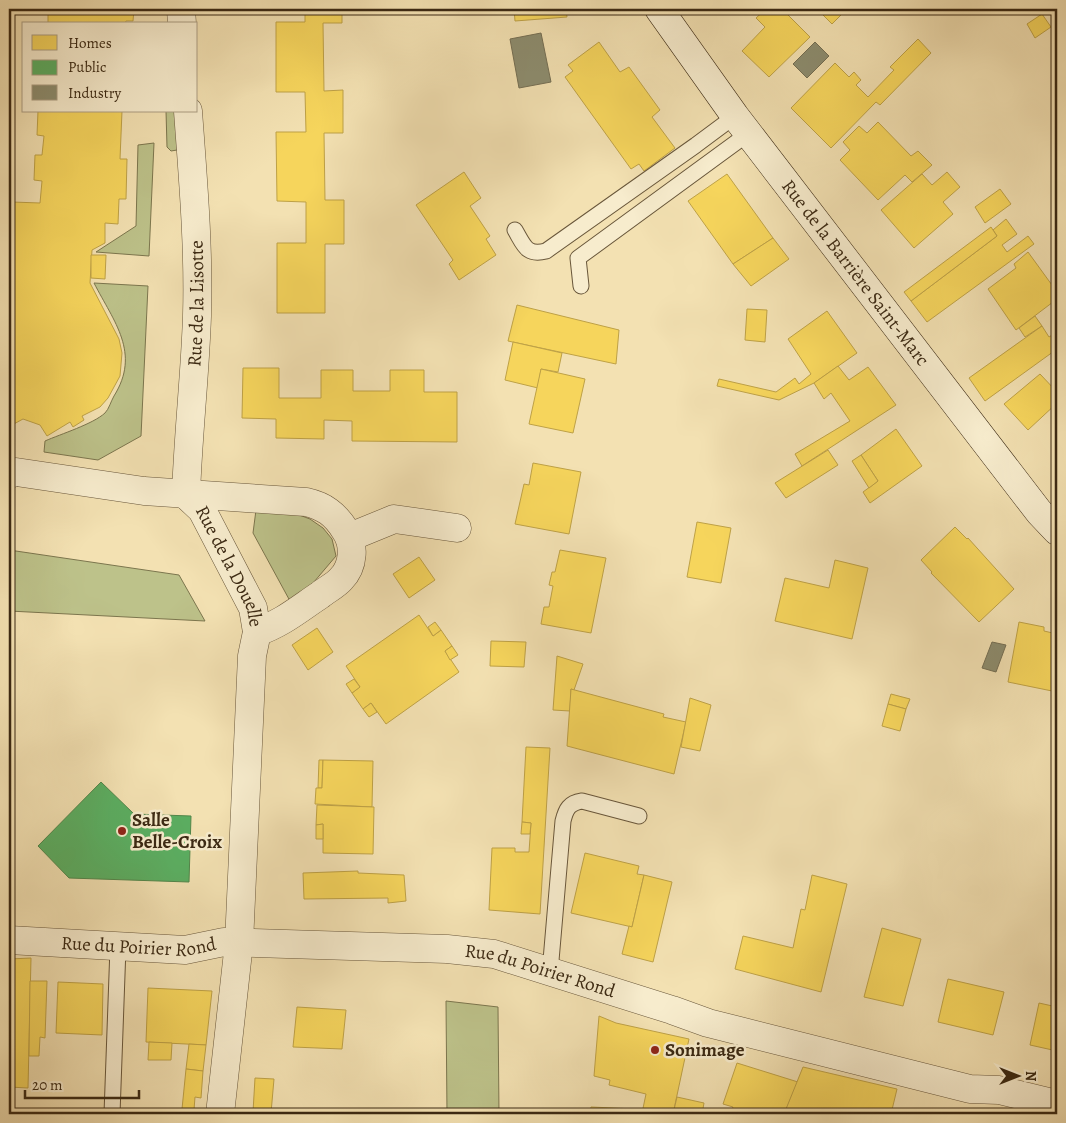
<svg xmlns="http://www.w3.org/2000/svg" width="1066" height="1123" viewBox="0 0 1066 1123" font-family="Alegreya,serif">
<rect width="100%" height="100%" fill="#f3e1b2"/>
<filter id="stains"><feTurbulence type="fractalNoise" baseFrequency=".004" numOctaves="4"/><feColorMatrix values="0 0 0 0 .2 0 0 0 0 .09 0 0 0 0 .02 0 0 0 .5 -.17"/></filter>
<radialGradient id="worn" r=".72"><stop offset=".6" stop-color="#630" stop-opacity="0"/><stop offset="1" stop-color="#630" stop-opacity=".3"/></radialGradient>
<!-- green -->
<g fill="#bdc28a" stroke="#7c764e">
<polygon points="166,111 179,111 177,150 171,151 167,147"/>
<polygon points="154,143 149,256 96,252 136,226 138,145"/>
<path d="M94 283 148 286 141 436 98 460 44 452 45 441C61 434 93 424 105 413 109 409 111 401 114 396 141 353 114 322 94 283Z"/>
<polygon points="256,510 294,513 310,519 323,528 332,539 336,556 308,589 290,601 253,533"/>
<polygon points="9,550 179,575 205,621 9,611"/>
<polygon points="446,1001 498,1007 499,1114 447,1114"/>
</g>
<!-- homes -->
<g fill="#f6d55c" stroke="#bea146">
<polygon points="33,9 134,9 133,21 126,21 125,24 48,24 48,14 41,14"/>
<polygon points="305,9 342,9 342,23 323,23 324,91 343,90 343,133 324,133 325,200 344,200 344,244 325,244 325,313 277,313 277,243 306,243 306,202 277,201 276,132 306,132 305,92 276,92 276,22 305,22"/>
<polygon points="514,9 566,9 567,17 515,21"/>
<polygon points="766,9 782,9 810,37 769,77 742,51 765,27 756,18"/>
<polygon points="817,9 847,9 832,24"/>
<polygon points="1042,14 1051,27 1035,38 1027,24"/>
<polygon points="918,39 931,53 880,105 876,102 831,148 791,108 835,63 849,77 854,72 861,80 856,85 868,97 894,70 890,67"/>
<polygon points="599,42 620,72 629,67 660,110 652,117 675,148 644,171 639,164 631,169 565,77 573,71 568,65"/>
<polygon points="38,111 122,111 120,159 127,159 126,199 119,199 118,224 105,223 105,243 92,250 90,283 119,339 122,353 120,376 108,398 100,407 82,416 84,420 73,427 70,422 47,436 40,425 23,419 12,425 9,418 9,209 12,209 12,202 40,203 42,181 34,180 35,155 42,155 44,136 37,135"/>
<polygon points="878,122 911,156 918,151 932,165 912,182 905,175 878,200 840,160 850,150 843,142 859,126 867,133"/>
<polygon points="464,172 481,198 470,206 490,236 486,239 496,255 459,280 449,264 453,260 416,205"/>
<polygon points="947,172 960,187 943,202 953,214 914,248 881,210 922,174 932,185"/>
<polygon points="727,174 773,238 733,264 688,201"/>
<polygon points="1000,189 1011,204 985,223 975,207"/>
<polygon points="1006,219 1017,234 1002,245 1007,252 1028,236 1034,244 927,322 911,301 997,236 993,230"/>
<polygon points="991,227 997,236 911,301 904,292"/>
<polygon points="773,238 789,259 751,286 733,264"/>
<polygon points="1028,252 1057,292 1057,299 1016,330 988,289 1016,268 1014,264"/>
<polygon points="91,255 106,255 105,279 91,278"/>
<polygon points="517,305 619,330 616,364 508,341"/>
<polygon points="747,309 767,310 765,342 745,340"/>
<polygon points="827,311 857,353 814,383 779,400 717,386 719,379 776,392 795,378 799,384 811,374 788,339"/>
<polygon points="1035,316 1042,326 1025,337 1019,328"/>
<polygon points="1042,326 1049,337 1057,332 1057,349 985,401 969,378"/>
<polygon points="513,342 562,353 558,372 541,369 538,388 505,380"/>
<polygon points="838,366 849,380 868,367 896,405 802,466 795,454 850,421 831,393 824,399 814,383"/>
<polygon points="243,368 279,368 279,398 321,398 321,370 353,370 353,391 390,391 390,370 424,370 424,392 457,392 457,442 352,441 352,421 324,420 324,439 276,438 276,419 242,418"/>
<polygon points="541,369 585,379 573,433 529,424"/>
<polygon points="1040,374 1057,392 1057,403 1028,430 1004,404"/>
<polygon points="896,429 922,466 870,503 863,492 878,481 861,455"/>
<polygon points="828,450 838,465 786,498 775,483"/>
<polygon points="861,455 878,481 869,488 852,461"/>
<polygon points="533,463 581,472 569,534 515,524 524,484 529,485"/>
<polygon points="697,522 731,528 721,583 687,577"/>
<polygon points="955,527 967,539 968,538 1014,589 979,622 931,573 932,572 921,560"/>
<polygon points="560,550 606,558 591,633 541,624 544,607 549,607 553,586 549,585 552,572 555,572"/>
<polygon points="419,557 435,580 409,598 393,574"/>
<polygon points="835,560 868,568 852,639 775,621 785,578 829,588"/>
<polygon points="419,615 433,636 441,630 452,646 445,651 459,672 386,724 371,703 363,709 352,693 360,687 346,666"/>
<polygon points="435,622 441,630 433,636 428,627"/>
<polygon points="1019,622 1044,627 1044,631 1057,634 1057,692 1008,682"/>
<polygon points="317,628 333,652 308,670 292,645"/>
<polygon points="491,641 526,642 524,667 490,666"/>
<polygon points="452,646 458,655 450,660 445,651"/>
<polygon points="557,656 583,664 574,690 571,689 570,711 553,710"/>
<polygon points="354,679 360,687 352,693 346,684"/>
<polygon points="571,689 664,714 663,717 686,722 674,774 567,746"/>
<polygon points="891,694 910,699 906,709 888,704"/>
<polygon points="690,698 711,705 700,751 681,747"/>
<polygon points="371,703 377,712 369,717 363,709"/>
<polygon points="888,704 906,709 900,731 882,726"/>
<polygon points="526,747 550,748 540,914 489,910 492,848 515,848 515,852 529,852 531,823 522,822"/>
<polygon points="319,760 323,760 322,788 318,788"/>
<polygon points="323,760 373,761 372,807 315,804 316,788 322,788"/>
<polygon points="317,805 374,807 373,854 323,853 323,824 316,825"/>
<polygon points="522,822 531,823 530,834 521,834"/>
<polygon points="323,824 323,839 316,839 316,825"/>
<polygon points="585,853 639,866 637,874 644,875 632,927 571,913"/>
<polygon points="358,871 358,873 404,875 406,901 388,903 388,898 304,899 303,873"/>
<polygon points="644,875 672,882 653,962 622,954 629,926 632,927"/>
<polygon points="812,875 847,884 821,992 735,969 743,936 793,948 801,909 805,910"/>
<polygon points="882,928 921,939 903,1006 864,997"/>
<polygon points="31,958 28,1088 9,1087 9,959"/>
<polygon points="948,979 1004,992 993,1035 938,1022"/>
<polygon points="30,981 47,981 45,1038 40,1037 39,1056 29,1056"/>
<polygon points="58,982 103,984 102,1035 56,1033"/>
<polygon points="148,988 212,991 206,1045 146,1042"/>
<polygon points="1039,1003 1057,1007 1057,1051 1030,1045"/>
<polygon points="297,1007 346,1010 342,1049 293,1047"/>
<polygon points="599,1016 616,1023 689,1039 673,1114 590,1114 591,1107 635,1109 635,1111 642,1113 646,1094 609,1085 610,1080 594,1076"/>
<polygon points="149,1042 172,1043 171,1060 148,1060"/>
<polygon points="189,1044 206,1045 203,1071 186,1069"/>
<polygon points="737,1063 798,1082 784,1114 730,1114 733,1107 723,1104"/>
<polygon points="803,1067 897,1089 891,1114 784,1114"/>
<polygon points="186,1069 203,1071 201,1098 195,1097 194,1110 182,1109"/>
<polygon points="255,1078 274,1079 271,1113 253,1112"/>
<polygon points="677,1097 704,1103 702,1114 673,1114"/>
</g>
<!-- public -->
<polygon fill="#5aae61" stroke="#51864a" points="101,782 134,814 191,816 189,882 69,878 38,846"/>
<!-- industry -->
<g fill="#8c8c6e" stroke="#746e53">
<polygon points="541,33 551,82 519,88 510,39"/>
<polygon points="815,42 829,56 807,78 793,64"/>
<polygon points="992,642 1006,645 996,672 982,668"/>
</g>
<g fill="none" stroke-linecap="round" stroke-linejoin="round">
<defs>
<g id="service">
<path d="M515 230C524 245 526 256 546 251L696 145 735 116"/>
<polyline points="581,286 578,258 749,133"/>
<path d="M550 972 563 821C566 809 569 803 582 801L639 816"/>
<polyline points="112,1114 118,947"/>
</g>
<g id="minor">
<polyline points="181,9 182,24"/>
<path d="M9 474 16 472 144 491 306 502C324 506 335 514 345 530 355 544 354 566 341 579 336 585 326 590 320 595 299 609 281 624 257 632"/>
<path id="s1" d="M186 495 202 510 253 608 257 632 252 656 239 943 220 1114"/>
<path id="s2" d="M186 495C188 435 195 376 197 316 199 248 193 179 188 111"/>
<polyline points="350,537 394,519 457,528"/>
<path id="s3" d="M9 940 185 950 224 942 447 949 494 954 672 1010 708 1023 970 1089 999 1090 1057 1104"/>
</g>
<g id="secondary">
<path id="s4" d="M659 9 735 116 1039 512 1057 531"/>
</g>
</defs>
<!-- service casing -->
<use href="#service" stroke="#69573b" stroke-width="17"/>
<!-- minor casing -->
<use href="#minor" stroke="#69573b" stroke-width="29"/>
<!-- secondary casing -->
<use href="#secondary" stroke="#3b2913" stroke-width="29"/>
<!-- service -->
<use href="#service" stroke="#f7eccd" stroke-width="15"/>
<!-- minor -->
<use href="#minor" stroke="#f7eccd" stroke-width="28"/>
<!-- secondary -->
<use href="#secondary" stroke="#f7eccd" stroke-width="28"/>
</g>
<!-- markers -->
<g fill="#8f2418" stroke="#f7eccd" stroke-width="2">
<circle cx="122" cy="831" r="5"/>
<circle cx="655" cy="1050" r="5"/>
</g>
<g text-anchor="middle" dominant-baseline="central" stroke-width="5" stroke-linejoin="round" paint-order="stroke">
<!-- street labels -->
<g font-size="19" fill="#3b2913" stroke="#f7eccd">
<text stroke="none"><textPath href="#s4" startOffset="329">Rue de la Barrière Saint-Marc</textPath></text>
<text stroke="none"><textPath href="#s2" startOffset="192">Rue de la Lisotte</textPath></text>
<text stroke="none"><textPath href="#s1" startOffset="85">Rue de la Douelle</textPath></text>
<text stroke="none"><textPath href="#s3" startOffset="130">Rue du Poirier Rond</textPath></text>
<text stroke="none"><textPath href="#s3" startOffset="535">Rue du Poirier Rond</textPath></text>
</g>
<!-- poi labels -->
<g font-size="19" font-weight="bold" fill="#3b2913" stroke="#f7eccd" text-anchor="start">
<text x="132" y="820">Salle<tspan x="132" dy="22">Belle-Croix</tspan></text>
<text x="665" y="1050">Sonimage</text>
</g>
</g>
<!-- margin -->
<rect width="1066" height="1123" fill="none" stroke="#f3e1b2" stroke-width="30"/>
<rect x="10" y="10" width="1046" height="1103" fill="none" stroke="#3b2913" stroke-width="2.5"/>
<rect x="15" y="15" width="1036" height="1093" fill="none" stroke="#3b2913"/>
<!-- legend -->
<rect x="22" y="22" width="175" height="90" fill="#f7eccd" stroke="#ac9e83"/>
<rect x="32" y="35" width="25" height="15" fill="#f6d55c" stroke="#ac9e83"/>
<text x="68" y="48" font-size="15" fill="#3b2913">Homes</text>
<rect x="32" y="60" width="25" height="15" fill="#5aae61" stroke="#ac9e83"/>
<text x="68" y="72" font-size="15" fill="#3b2913">Public</text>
<rect x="32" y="85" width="25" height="15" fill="#8c8c6e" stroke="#ac9e83"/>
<text x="68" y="98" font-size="15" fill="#3b2913">Industry</text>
<!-- north arrow -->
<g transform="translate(1018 1076) rotate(90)" stroke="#f7eccd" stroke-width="4" paint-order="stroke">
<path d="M0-4L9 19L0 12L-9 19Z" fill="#3b2913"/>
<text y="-8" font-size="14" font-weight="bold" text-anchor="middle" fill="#3b2913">N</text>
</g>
<!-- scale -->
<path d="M25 1090v8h114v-8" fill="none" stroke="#3b2913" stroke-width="2.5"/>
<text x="32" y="1090" font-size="15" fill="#3b2913" stroke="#f7eccd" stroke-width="4" paint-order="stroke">20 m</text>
<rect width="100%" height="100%" filter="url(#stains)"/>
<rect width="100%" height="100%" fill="url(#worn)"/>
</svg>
